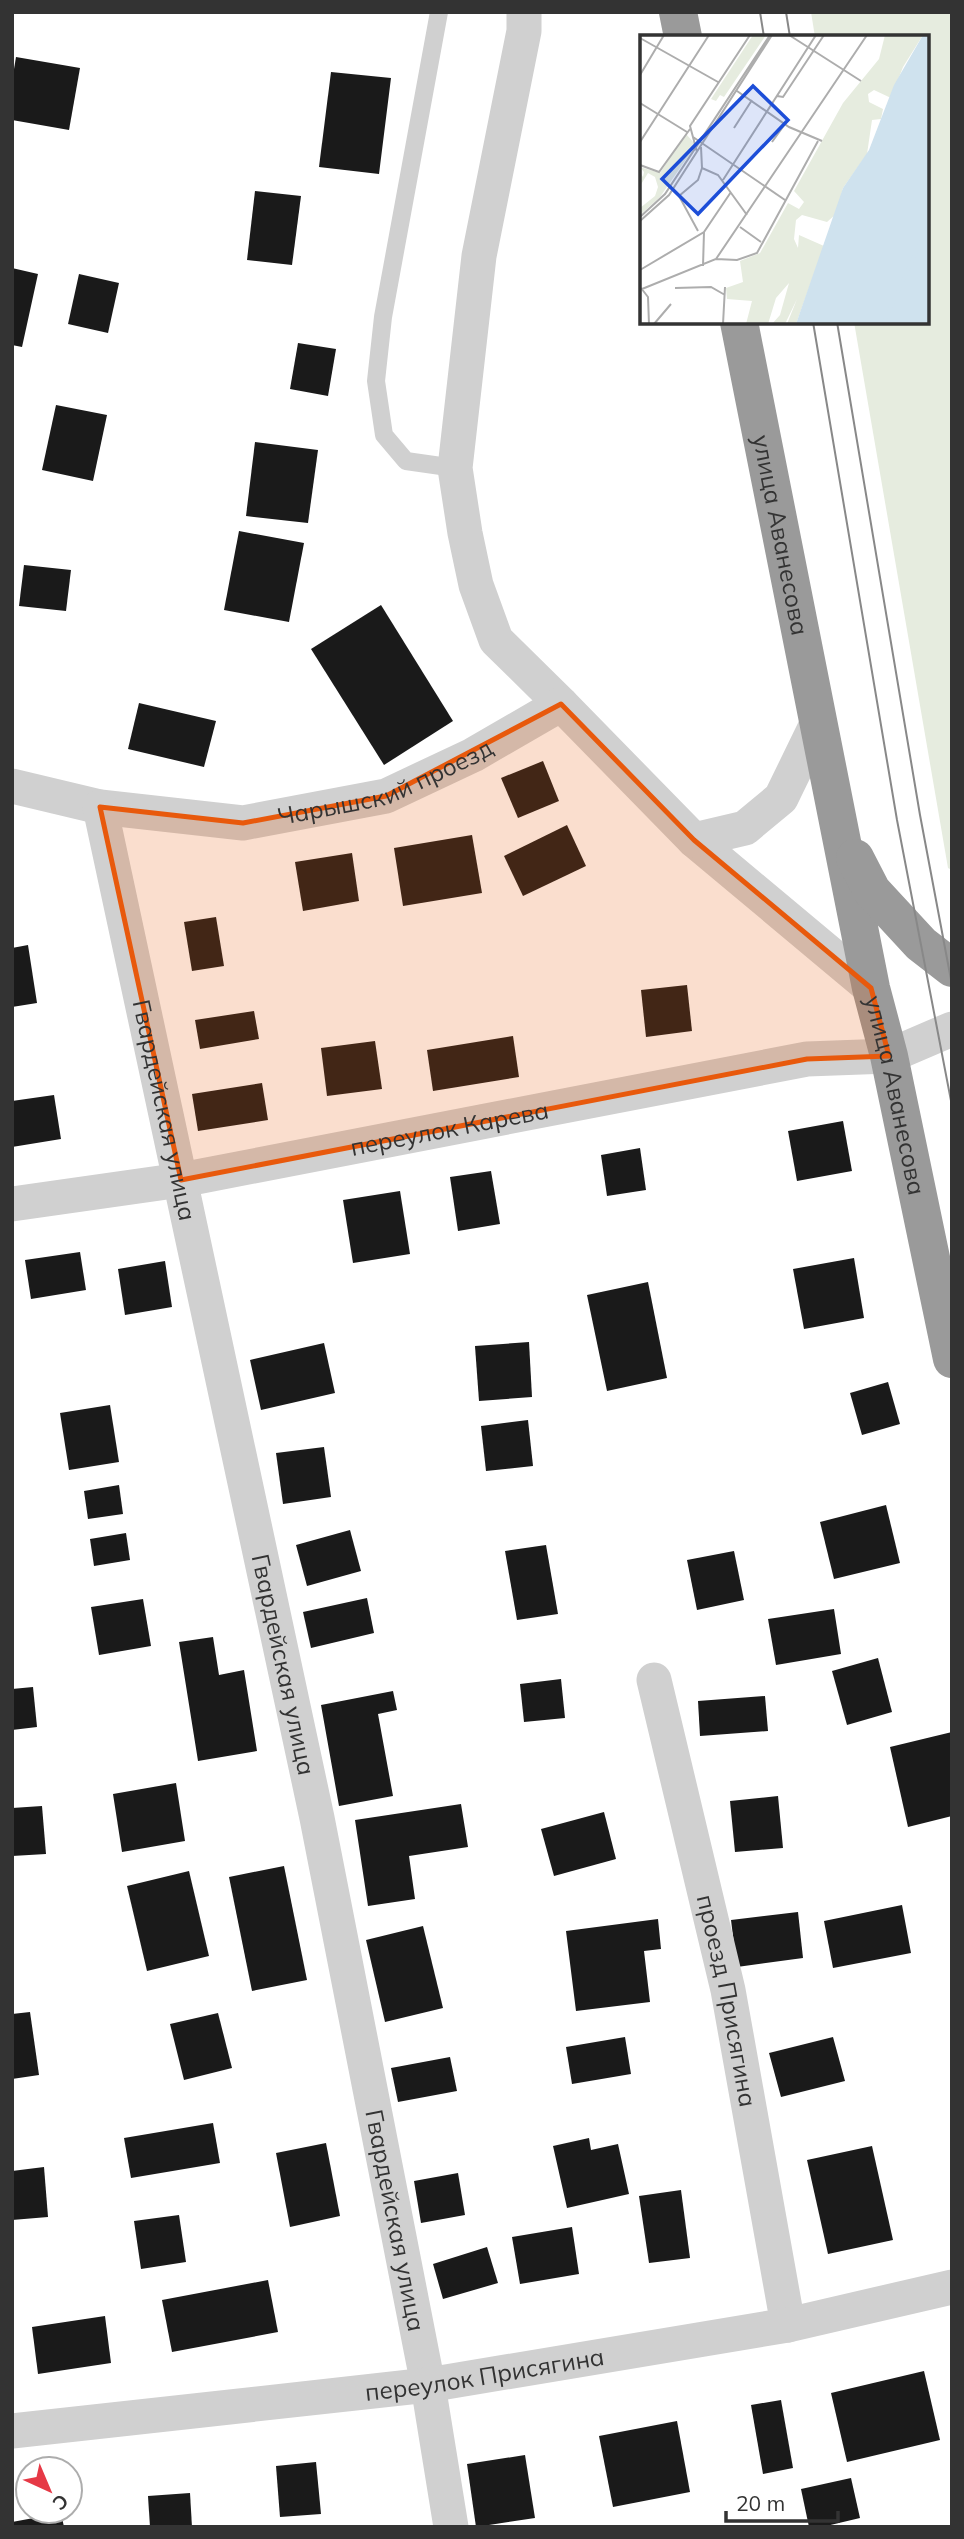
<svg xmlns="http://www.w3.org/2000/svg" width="964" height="2539" viewBox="0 0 964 2539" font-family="Mulish,sans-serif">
<rect width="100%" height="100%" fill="#fff"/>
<!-- green -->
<polygon fill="#e6ecdf" points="811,12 952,12 952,870 948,868 854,322 927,322 927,37 815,37"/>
<!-- building -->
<g fill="#1a1a1a">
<polygon points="16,57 80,68 69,130 12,120 12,81"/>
<polygon points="331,72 391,78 379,174 319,167"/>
<polygon points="255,191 301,196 292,265 247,260"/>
<polygon points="12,268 38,274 22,347 12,345"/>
<polygon points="79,274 119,283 108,333 68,324"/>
<polygon points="298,343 336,349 328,396 290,389"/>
<polygon points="56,405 107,415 93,481 42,470"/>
<polygon points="255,442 318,450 308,523 246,516"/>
<polygon points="239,531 304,543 289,622 224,610"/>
<polygon points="24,565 71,570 66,611 19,606"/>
<polygon points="381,605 453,721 384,765 311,649"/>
<polygon points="139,703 216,721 204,767 128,749"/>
<polygon points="543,761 559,801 518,818 501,778"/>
<polygon points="567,825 586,866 523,896 504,856"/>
<polygon points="472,835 482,893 403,906 394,848"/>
<polygon points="352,853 359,901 303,911 295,862"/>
<polygon points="216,917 224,966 192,971 184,922"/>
<polygon points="28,945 37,1003 12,1007 12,948"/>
<polygon points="687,985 692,1031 646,1037 641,990"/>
<polygon points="254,1011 259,1039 200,1049 195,1020"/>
<polygon points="513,1036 519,1077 433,1091 427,1050"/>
<polygon points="375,1041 382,1089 327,1096 321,1048"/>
<polygon points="262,1083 268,1120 198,1131 192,1094"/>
<polygon points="54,1095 61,1139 12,1147 12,1101"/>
<polygon points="843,1121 852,1171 797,1181 788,1131"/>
<polygon points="640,1148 646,1190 607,1196 601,1155"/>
<polygon points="491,1171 500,1224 458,1231 450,1177"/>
<polygon points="400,1191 410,1254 353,1263 343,1200"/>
<polygon points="80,1252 86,1290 31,1299 25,1260"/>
<polygon points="854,1258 864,1318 804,1329 793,1269"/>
<polygon points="165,1261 172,1307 125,1315 118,1269"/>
<polygon points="648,1282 667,1378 607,1391 587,1295"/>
<polygon points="529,1342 532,1397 479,1401 475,1346"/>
<polygon points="324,1343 335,1393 261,1410 250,1360"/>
<polygon points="888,1382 900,1424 862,1435 850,1393"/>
<polygon points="110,1405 119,1462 69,1470 60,1413"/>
<polygon points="528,1420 533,1466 486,1471 481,1426"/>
<polygon points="324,1447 331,1497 283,1504 276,1453"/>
<polygon points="119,1485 123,1514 88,1519 84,1491"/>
<polygon points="886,1505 900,1563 834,1579 820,1522"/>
<polygon points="350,1530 361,1571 307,1586 296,1545"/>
<polygon points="126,1533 130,1560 94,1566 90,1539"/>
<polygon points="546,1545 558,1614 517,1620 505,1551"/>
<polygon points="734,1551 744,1600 697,1610 687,1560"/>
<polygon points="367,1598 374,1633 311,1648 303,1612"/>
<polygon points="143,1599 151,1646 99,1655 91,1607"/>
<polygon points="834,1609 841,1654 776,1665 768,1619"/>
<polygon points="213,1637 219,1675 244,1670 257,1751 198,1761 179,1642"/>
<polygon points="878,1658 892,1712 847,1725 832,1671"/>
<polygon points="561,1679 565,1718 524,1722 520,1684"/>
<polygon points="33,1687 37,1727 12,1730 12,1689"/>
<polygon points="393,1691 397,1710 378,1714 393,1796 339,1806 321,1705"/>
<polygon points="765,1696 768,1731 700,1736 698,1701"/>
<polygon points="952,1732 952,1816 908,1827 890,1747"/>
<polygon points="176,1783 185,1841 122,1852 113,1794"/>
<polygon points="778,1796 783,1848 735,1852 730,1801"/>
<polygon points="461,1804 468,1847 409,1856 415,1899 368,1906 355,1820"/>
<polygon points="42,1806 46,1854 12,1856 12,1808"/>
<polygon points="604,1812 616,1859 554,1876 541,1829"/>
<polygon points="284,1866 307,1980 252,1991 229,1877"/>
<polygon points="189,1871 209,1956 147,1971 127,1886"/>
<polygon points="902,1905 911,1953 833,1968 824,1921"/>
<polygon points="798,1912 803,1958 737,1967 731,1920"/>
<polygon points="658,1919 661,1949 644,1951 650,2002 576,2011 566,1931"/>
<polygon points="423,1926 443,2008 385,2022 366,1940"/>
<polygon points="30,2012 39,2075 12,2079 12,2014"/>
<polygon points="218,2013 232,2068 184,2080 170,2024"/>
<polygon points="625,2037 631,2074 572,2084 566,2047"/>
<polygon points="833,2037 845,2081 781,2097 769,2053"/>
<polygon points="450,2057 457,2091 398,2102 391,2068"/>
<polygon points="213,2123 220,2163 131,2178 124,2138"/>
<polygon points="589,2138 591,2150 618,2144 629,2194 567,2208 553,2146"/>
<polygon points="326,2143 340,2216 290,2227 276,2153"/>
<polygon points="872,2146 893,2240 828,2254 807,2160"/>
<polygon points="44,2167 48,2217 12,2220 12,2171"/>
<polygon points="458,2173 465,2215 421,2223 414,2181"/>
<polygon points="681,2190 690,2258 649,2263 639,2196"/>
<polygon points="179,2215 186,2262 141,2269 134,2221"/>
<polygon points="572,2227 579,2274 520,2284 512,2237"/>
<polygon points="487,2247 498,2283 443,2299 433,2264"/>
<polygon points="268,2280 278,2332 172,2352 162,2300"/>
<polygon points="105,2316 111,2363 38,2374 32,2327"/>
<polygon points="924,2371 940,2440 847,2462 831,2393"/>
<polygon points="781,2400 793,2468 763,2474 751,2405"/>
<polygon points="677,2421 690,2492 613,2507 599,2436"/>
<polygon points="525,2455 535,2518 476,2527 467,2464"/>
<polygon points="316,2462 321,2514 280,2517 276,2466"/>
<polygon points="851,2478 860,2518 822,2527 809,2527 801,2489"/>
<polygon points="190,2493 192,2527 150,2527 148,2496"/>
<polygon points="61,2513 64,2527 12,2527 12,2522"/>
</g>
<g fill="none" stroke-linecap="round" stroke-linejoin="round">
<!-- lane -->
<polyline stroke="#d0d0d0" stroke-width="18" points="439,12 383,317 376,381 384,435 406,461 455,468"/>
<!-- street -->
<g stroke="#d0d0d0" stroke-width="35">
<polyline points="524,12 524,31 479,256 455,468 465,533 476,585 496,640 561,704"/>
<path id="s1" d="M12 786 100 807 243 823 386 796 473 755 561 704 694 840 871 988"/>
<path id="s2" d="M100 807 317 1818 428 2385 451 2527"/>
<polyline points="694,840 745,828 781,798 817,724"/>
<path id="s3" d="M12 1204 181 1180 807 1059 889 1056 952 1029"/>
<path id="s4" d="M654 1680 728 1990 788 2325"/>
<path id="s5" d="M12 2431 428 2385 788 2325 952 2287"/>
</g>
<!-- highway -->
<g stroke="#9a9a9a" stroke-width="38">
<polyline points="678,12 683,37"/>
<path id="s6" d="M739 322 871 988 889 1056 952 1359"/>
<polyline points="855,858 872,891 921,944 952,968"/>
</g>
<!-- tram -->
<g stroke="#888" stroke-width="2">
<polyline points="760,12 764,37"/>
<polyline points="786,12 790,37"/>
<polyline points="813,322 897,820 952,1106"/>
<polyline points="837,322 920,815 952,985"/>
</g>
</g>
<!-- marked area -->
<path fill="#e8590c" fill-opacity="0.2" stroke="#e8590c" stroke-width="5" stroke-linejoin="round" d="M561 704 694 840 871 988 889 1056 807 1059 181 1180 100 807 243 823 386 796Z"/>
<g text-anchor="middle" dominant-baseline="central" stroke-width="7" stroke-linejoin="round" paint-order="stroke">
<!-- street labels -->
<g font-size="24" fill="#333" stroke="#fff">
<text stroke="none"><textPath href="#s6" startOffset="217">улица Аванесова</textPath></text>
<text stroke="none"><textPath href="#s1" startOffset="383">Чарышский проезд</textPath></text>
<text stroke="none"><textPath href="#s6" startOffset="789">улица Аванесова</textPath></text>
<text stroke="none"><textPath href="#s2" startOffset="310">Гвардейская улица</textPath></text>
<text stroke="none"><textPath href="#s3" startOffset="444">переулок Карева</textPath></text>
<text stroke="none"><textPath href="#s2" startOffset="877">Гвардейская улица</textPath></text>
<text stroke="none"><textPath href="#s4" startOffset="329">проезд Присягина</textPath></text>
<text stroke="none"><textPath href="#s2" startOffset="1444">Гвардейская улица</textPath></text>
<text stroke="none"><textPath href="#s5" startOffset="476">переулок Присягина</textPath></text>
</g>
</g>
<!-- overview -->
<g transform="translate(640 35)">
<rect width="289" height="289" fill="#fff"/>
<path d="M113 0H126L84 62 80 60 76 66 71 64ZM245 0H283L263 32 251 63 234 55 228 59 229 67 243 74 241 84 232 85 227 119 203 153 196 179 187 187 162 180 156 185 154 204 158 213 159 200 184 211 156 289H147L157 264 145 289H132L140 280 149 248 136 263 128 289H106L112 266 87 264 86 253 103 247 100 226 120 218 148 168 159 174 164 167 154 156 203 68 239 24ZM46 99 56 110 20 162 0 180V173L15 161 18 152 15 142 8 138 0 151V137L3 142 4 137 0 132 20 138Z" fill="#e6ecdf"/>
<path d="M283 0H289V289H156L203 153 229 115 254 50Z" fill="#cfe2ee"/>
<path fill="none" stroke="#cfe2ee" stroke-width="3.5" d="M243 289 289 189"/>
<path fill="none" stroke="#adadad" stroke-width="2" d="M149 0 221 46M0 3 78 47M0 40 24 0M97 56 149 92 182 106M137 61 143 62 184 0M0 68 47 97M94 93 112 65M53 102 145 165M0 107 69 0M132 107 145 89M61 112 62 133 78 140 107 180M57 117 50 91 110 0M0 130 19 137 50 94M83 145 176 0M0 182 25 159 130 0M0 186 29 160 132 0M100 192 121 207M58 196 39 161 58 145 62 133M76 224 97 225 117 218 178 106M63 231 64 197M0 235 64 197 91 157M1 253 8 262 9 289M35 253 71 252 85 260M2 254 76 224 227 0M14 289 31 269M83 289 85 252"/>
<path fill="#1d4ed8" fill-opacity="0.15" stroke="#1d4ed8" stroke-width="3.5" d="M113 51 148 85 58 179 22 144Z"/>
<rect width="289" height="289" fill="none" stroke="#333" stroke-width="3.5"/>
</g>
<!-- border -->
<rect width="964" height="2539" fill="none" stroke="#333333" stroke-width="28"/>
<!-- north arrow -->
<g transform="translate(49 2490) rotate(136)"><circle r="33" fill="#ffffff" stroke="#adadad" stroke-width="2"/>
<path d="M0-5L12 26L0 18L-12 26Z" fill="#e63946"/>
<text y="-10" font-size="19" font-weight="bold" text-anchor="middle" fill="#333333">С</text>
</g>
<!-- scale -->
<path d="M726 2511v10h112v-10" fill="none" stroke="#333333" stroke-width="3.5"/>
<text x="736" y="2511" font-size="21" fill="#333333" stroke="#ffffff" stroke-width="5" paint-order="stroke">20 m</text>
</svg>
